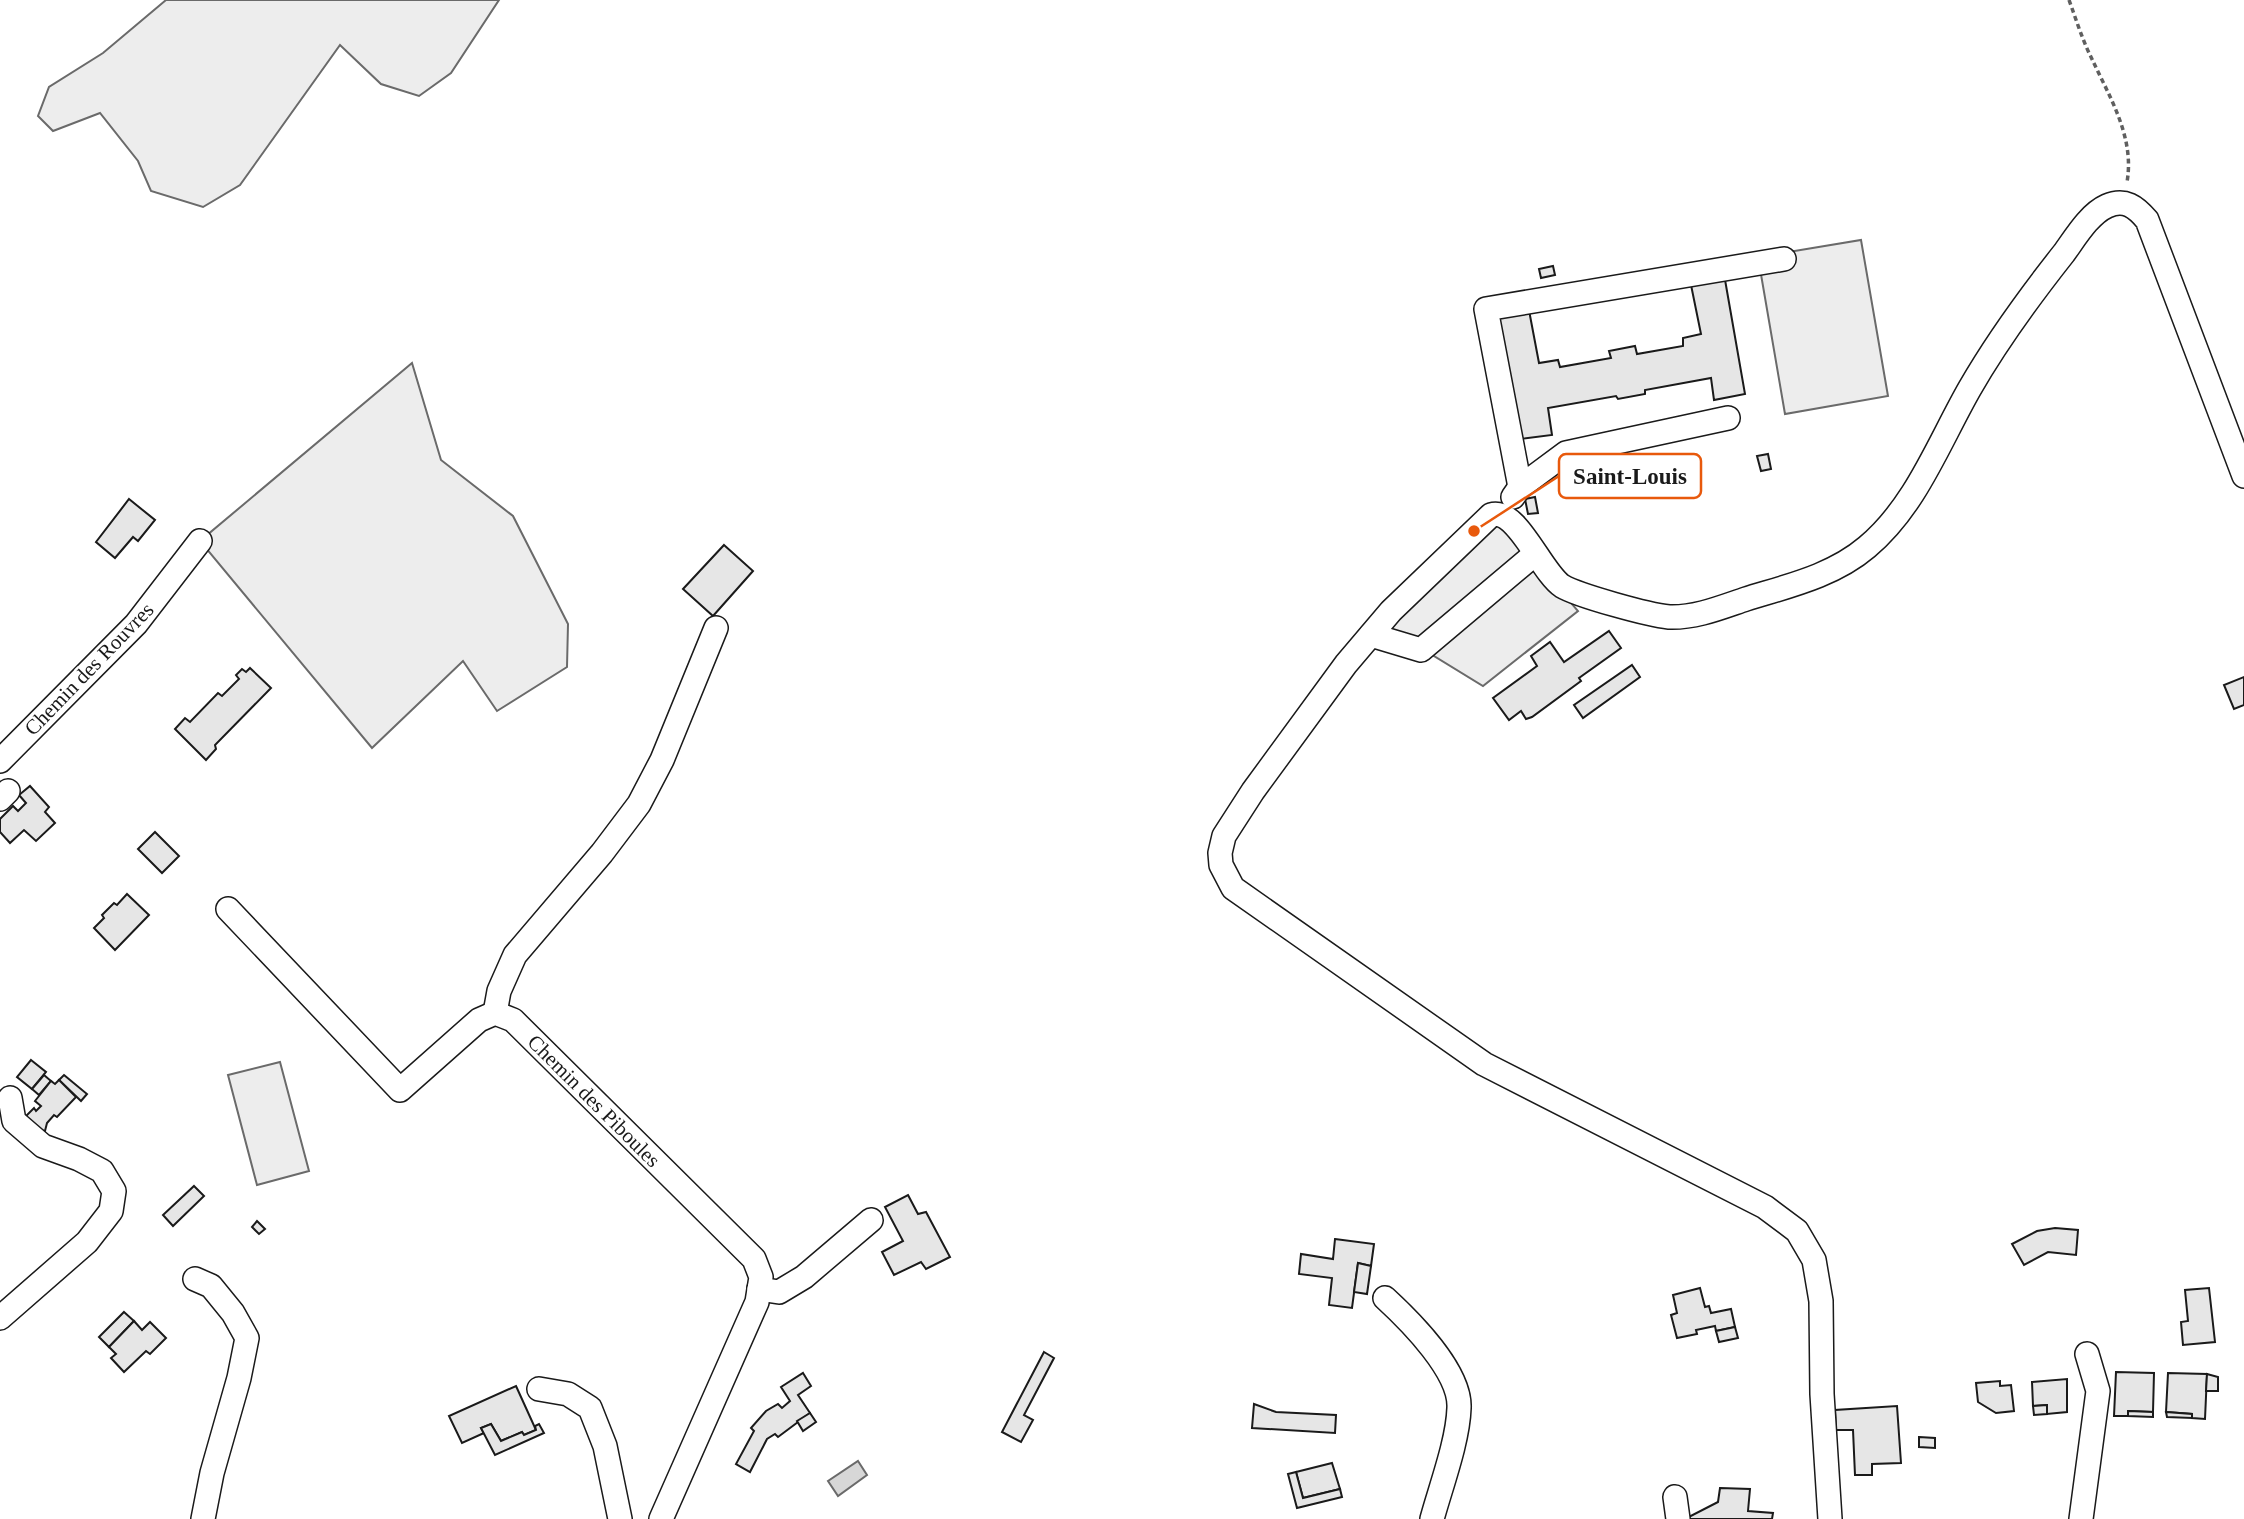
<svg xmlns="http://www.w3.org/2000/svg" width="2244" height="1519" viewBox="0 0 2244 1519" font-family="'Times New Roman',serif">
<rect width="100%" height="100%" fill="#fff"/>
<!-- built -->
<g fill="#ededed" stroke="#6a6a6a" stroke-width="2">
<polygon points="166,0 499,0 451,73 419,96 381,84 340,45 240,185 203,207 151,191 138,161 100,113 53,131 38,116 49,87 103,53"/>
<polygon points="1861,240 1888,396 1785,414 1758,257"/>
<polygon points="412,363 441,460 513,516 568,624 567,667 497,711 463,661 372,748 200,541"/>
<polygon points="1496,515 1578,611 1483,686 1390,629"/>
<polygon points="280,1062 309,1171 257,1185 228,1075"/>
</g>
<!-- water -->
<polygon fill="#d7d7d7" stroke="#6a6a6a" stroke-width="2" points="858,1461 867,1475 838,1496 828,1481"/>
<!-- building -->
<g fill="#e6e6e6" stroke="#1a1a1a" stroke-width="2">
<polygon points="1553,266 1555,275 1541,278 1539,269"/>
<polygon points="1724,274 1745,394 1714,400 1711,378 1645,390 1645,394 1618,399 1616,396 1548,408 1552,435 1519,439 1496,311 1528,305 1539,363 1558,360 1560,367 1611,358 1609,351 1635,346 1637,354 1683,346 1683,338 1701,334 1690,280"/>
<polygon points="1768,454 1771,469 1761,471 1757,456"/>
<polygon points="1535,497 1538,513 1528,514 1525,499"/>
<polygon points="129,499 155,520 138,541 133,537 115,558 96,542"/>
<polygon points="724,545 753,571 713,616 683,589"/>
<polygon points="1609,631 1621,648 1579,678 1581,681 1532,717 1526,719 1521,711 1509,720 1493,698 1537,666 1531,656 1550,642 1564,662"/>
<polygon points="1632,665 1640,677 1583,718 1574,705"/>
<polygon points="250,668 271,688 215,745 216,749 206,760 175,729 185,718 190,722 218,693 222,696 239,679 236,675 242,669 246,672"/>
<polygon points="2244,677 2244,705 2234,709 2224,685"/>
<polygon points="30,786 49,807 45,812 55,823 36,841 24,830 10,843 0,832 0,819 13,806 18,811 26,803 19,795"/>
<polygon points="155,832 179,856 162,873 138,849"/>
<polygon points="127,894 149,915 115,950 94,928 104,918 102,915 114,903 117,905"/>
<polygon points="31,1060 46,1072 32,1089 17,1077"/>
<polygon points="44,1075 51,1081 39,1095 32,1089"/>
<polygon points="64,1075 87,1094 81,1101 59,1080"/>
<polygon points="59,1080 76,1097 57,1117 54,1115 47,1123 45,1131 24,1128 27,1115 34,1108 36,1111 41,1106 35,1101 51,1081 55,1084"/>
<polygon points="194,1186 204,1196 173,1226 163,1215"/>
<polygon points="908,1195 918,1214 926,1212 950,1257 926,1269 921,1262 894,1275 882,1252 903,1241 885,1207"/>
<polygon points="257,1221 265,1229 259,1234 252,1227"/>
<polygon points="2055,1228 2078,1230 2076,1255 2048,1252 2024,1265 2012,1244 2037,1231"/>
<polygon points="1335,1239 1374,1244 1371,1266 1358,1263 1352,1308 1329,1305 1332,1278 1299,1274 1301,1254 1333,1259"/>
<polygon points="1358,1263 1371,1266 1367,1294 1354,1292"/>
<polygon points="1700,1288 1705,1307 1709,1306 1711,1313 1731,1309 1735,1327 1716,1331 1715,1326 1696,1330 1697,1334 1677,1338 1671,1315 1677,1313 1673,1295"/>
<polygon points="2209,1288 2215,1342 2183,1345 2181,1322 2188,1321 2185,1290"/>
<polygon points="124,1312 134,1321 109,1347 99,1337"/>
<polygon points="134,1321 142,1330 150,1322 166,1338 150,1354 146,1351 124,1372 111,1358 116,1354 109,1347"/>
<polygon points="1735,1327 1738,1338 1719,1342 1716,1331"/>
<polygon points="1044,1352 1054,1358 1024,1415 1033,1420 1021,1442 1002,1432"/>
<polygon points="2116,1372 2154,1373 2153,1412 2128,1411 2128,1416 2114,1416"/>
<polygon points="803,1373 811,1386 798,1395 810,1413 778,1437 775,1434 767,1439 750,1472 736,1464 754,1431 751,1428 766,1411 778,1404 782,1408 790,1401 781,1387"/>
<polygon points="2168,1373 2207,1374 2205,1419 2192,1418 2192,1414 2166,1412"/>
<polygon points="2207,1374 2218,1377 2218,1391 2206,1391"/>
<polygon points="2067,1379 2067,1412 2047,1414 2047,1405 2033,1406 2032,1382"/>
<polygon points="2000,1381 2000,1386 2011,1385 2014,1411 1996,1413 1978,1402 1976,1383"/>
<polygon points="516,1386 536,1430 524,1435 522,1432 501,1441 491,1424 481,1428 484,1433 462,1443 449,1416"/>
<polygon points="1254,1404 1276,1412 1336,1415 1335,1433 1252,1428"/>
<polygon points="2047,1405 2047,1414 2034,1415 2033,1406"/>
<polygon points="1897,1406 1901,1463 1872,1464 1872,1475 1855,1475 1853,1430 1836,1430 1835,1410"/>
<polygon points="2128,1411 2153,1412 2153,1417 2128,1416"/>
<polygon points="2166,1412 2192,1414 2192,1418 2167,1417"/>
<polygon points="810,1413 816,1422 803,1431 797,1421"/>
<polygon points="491,1424 501,1441 522,1432 524,1435 536,1430 535,1426 539,1424 544,1433 495,1455 481,1428"/>
<polygon points="1919,1437 1935,1438 1935,1448 1919,1447"/>
<polygon points="1332,1463 1340,1489 1303,1498 1296,1472"/>
<polygon points="1296,1472 1303,1498 1340,1489 1342,1497 1297,1508 1288,1474"/>
<polygon points="1720,1488 1750,1489 1748,1511 1773,1513 1772,1519 1685,1519 1718,1502"/>
</g>
<g fill="none" stroke-linecap="round" stroke-linejoin="round">
<defs>
<g id="minor">
<polyline points="1520,487 1486,309 1784,259"/>
<polyline points="1513,497 1520,487 1566,453 1728,418"/>
<polyline points="1371,635 1421,650 1535,554"/>
<polyline points="0,761 136,624 200,541"/>
<polyline points="0,799 8,791"/>
<polyline points="228,909 400,1090 479,1020 495,1013 513,1020 754,1259 761,1277 757,1302 661,1519"/>
<polyline points="495,1013 499,991 515,955 602,853 639,804 662,760 716,628"/>
<polyline points="195,1279 211,1286 233,1313 247,1338 239,1378 212,1473 203,1519"/>
<polyline points="759,1289 779,1292 804,1277 871,1220"/>
<path d="M1385 1298C1410 1321 1461 1372 1459 1408 1458 1441 1441 1486 1432 1519"/>
<polyline points="0,1318 87,1242 111,1211 114,1191 102,1171 79,1159 43,1146 14,1121 10,1098"/>
<polyline points="539,1389 568,1394 590,1408 605,1446 620,1519"/>
<polyline points="1675,1497 1678,1519"/>
<path d="M1830 1519 1822 1394 1821 1301 1814 1260 1797 1231 1765 1207 1484 1064 1233 888 1221 865 1220 853 1224 836 1253 791 1346 664 1391 611 1491 515C1517 507 1541 572 1562 586 1579 596 1649 615 1669 617 1696 618 1722 607 1746 599 1788 586 1833 576 1867 547 1916 506 1939 442 1970 388 1997 341 2030 296 2064 253 2075 238 2089 214 2107 206 2125 198 2136 207 2147 220L2244 476"/>
<polyline points="2081,1519 2098,1391 2087,1354"/>
</g>
</defs>
<!-- minor casing -->
<use href="#minor" stroke="#1a1a1a" stroke-width="26"/>
<!-- path -->
<path stroke="#5f5f5f" stroke-width="3.5" stroke-dasharray="5 3.5" stroke-linecap="butt" d="M2069 0C2076 19 2082 39 2091 57 2109 96 2135 137 2127 182"/>
<!-- minor -->
<use href="#minor" stroke="#fff" stroke-width="23"/>
</g>
<g text-anchor="middle" dominant-baseline="central" stroke-width="5" stroke-linejoin="round" paint-order="stroke">
<!-- street labels -->
<g font-size="21" fill="#1a1a1a" stroke="#fff">
<text transform="translate(89 669) rotate(-46)">Chemin des Rouvres</text>
<text transform="translate(594 1101) rotate(45)">Chemin des Piboules</text>
</g>
</g>
<!-- callouts -->
<path fill="none" stroke="#e8590c" stroke-width="2.5" d="M1474 531L1559 476"/>
<circle fill="#e8590c" stroke="#fff" stroke-width="2.5" cx="1474" cy="531" r="7"/>
<rect fill="#fff" stroke="#e8590c" stroke-width="2.5" x="1559" y="454" width="142" height="44" rx="7"/>
<g font-size="23" text-anchor="middle" font-weight="bold" fill="#1a1a1a">
<text x="1630" y="484">Saint-Louis</text>
</g>
</svg>
